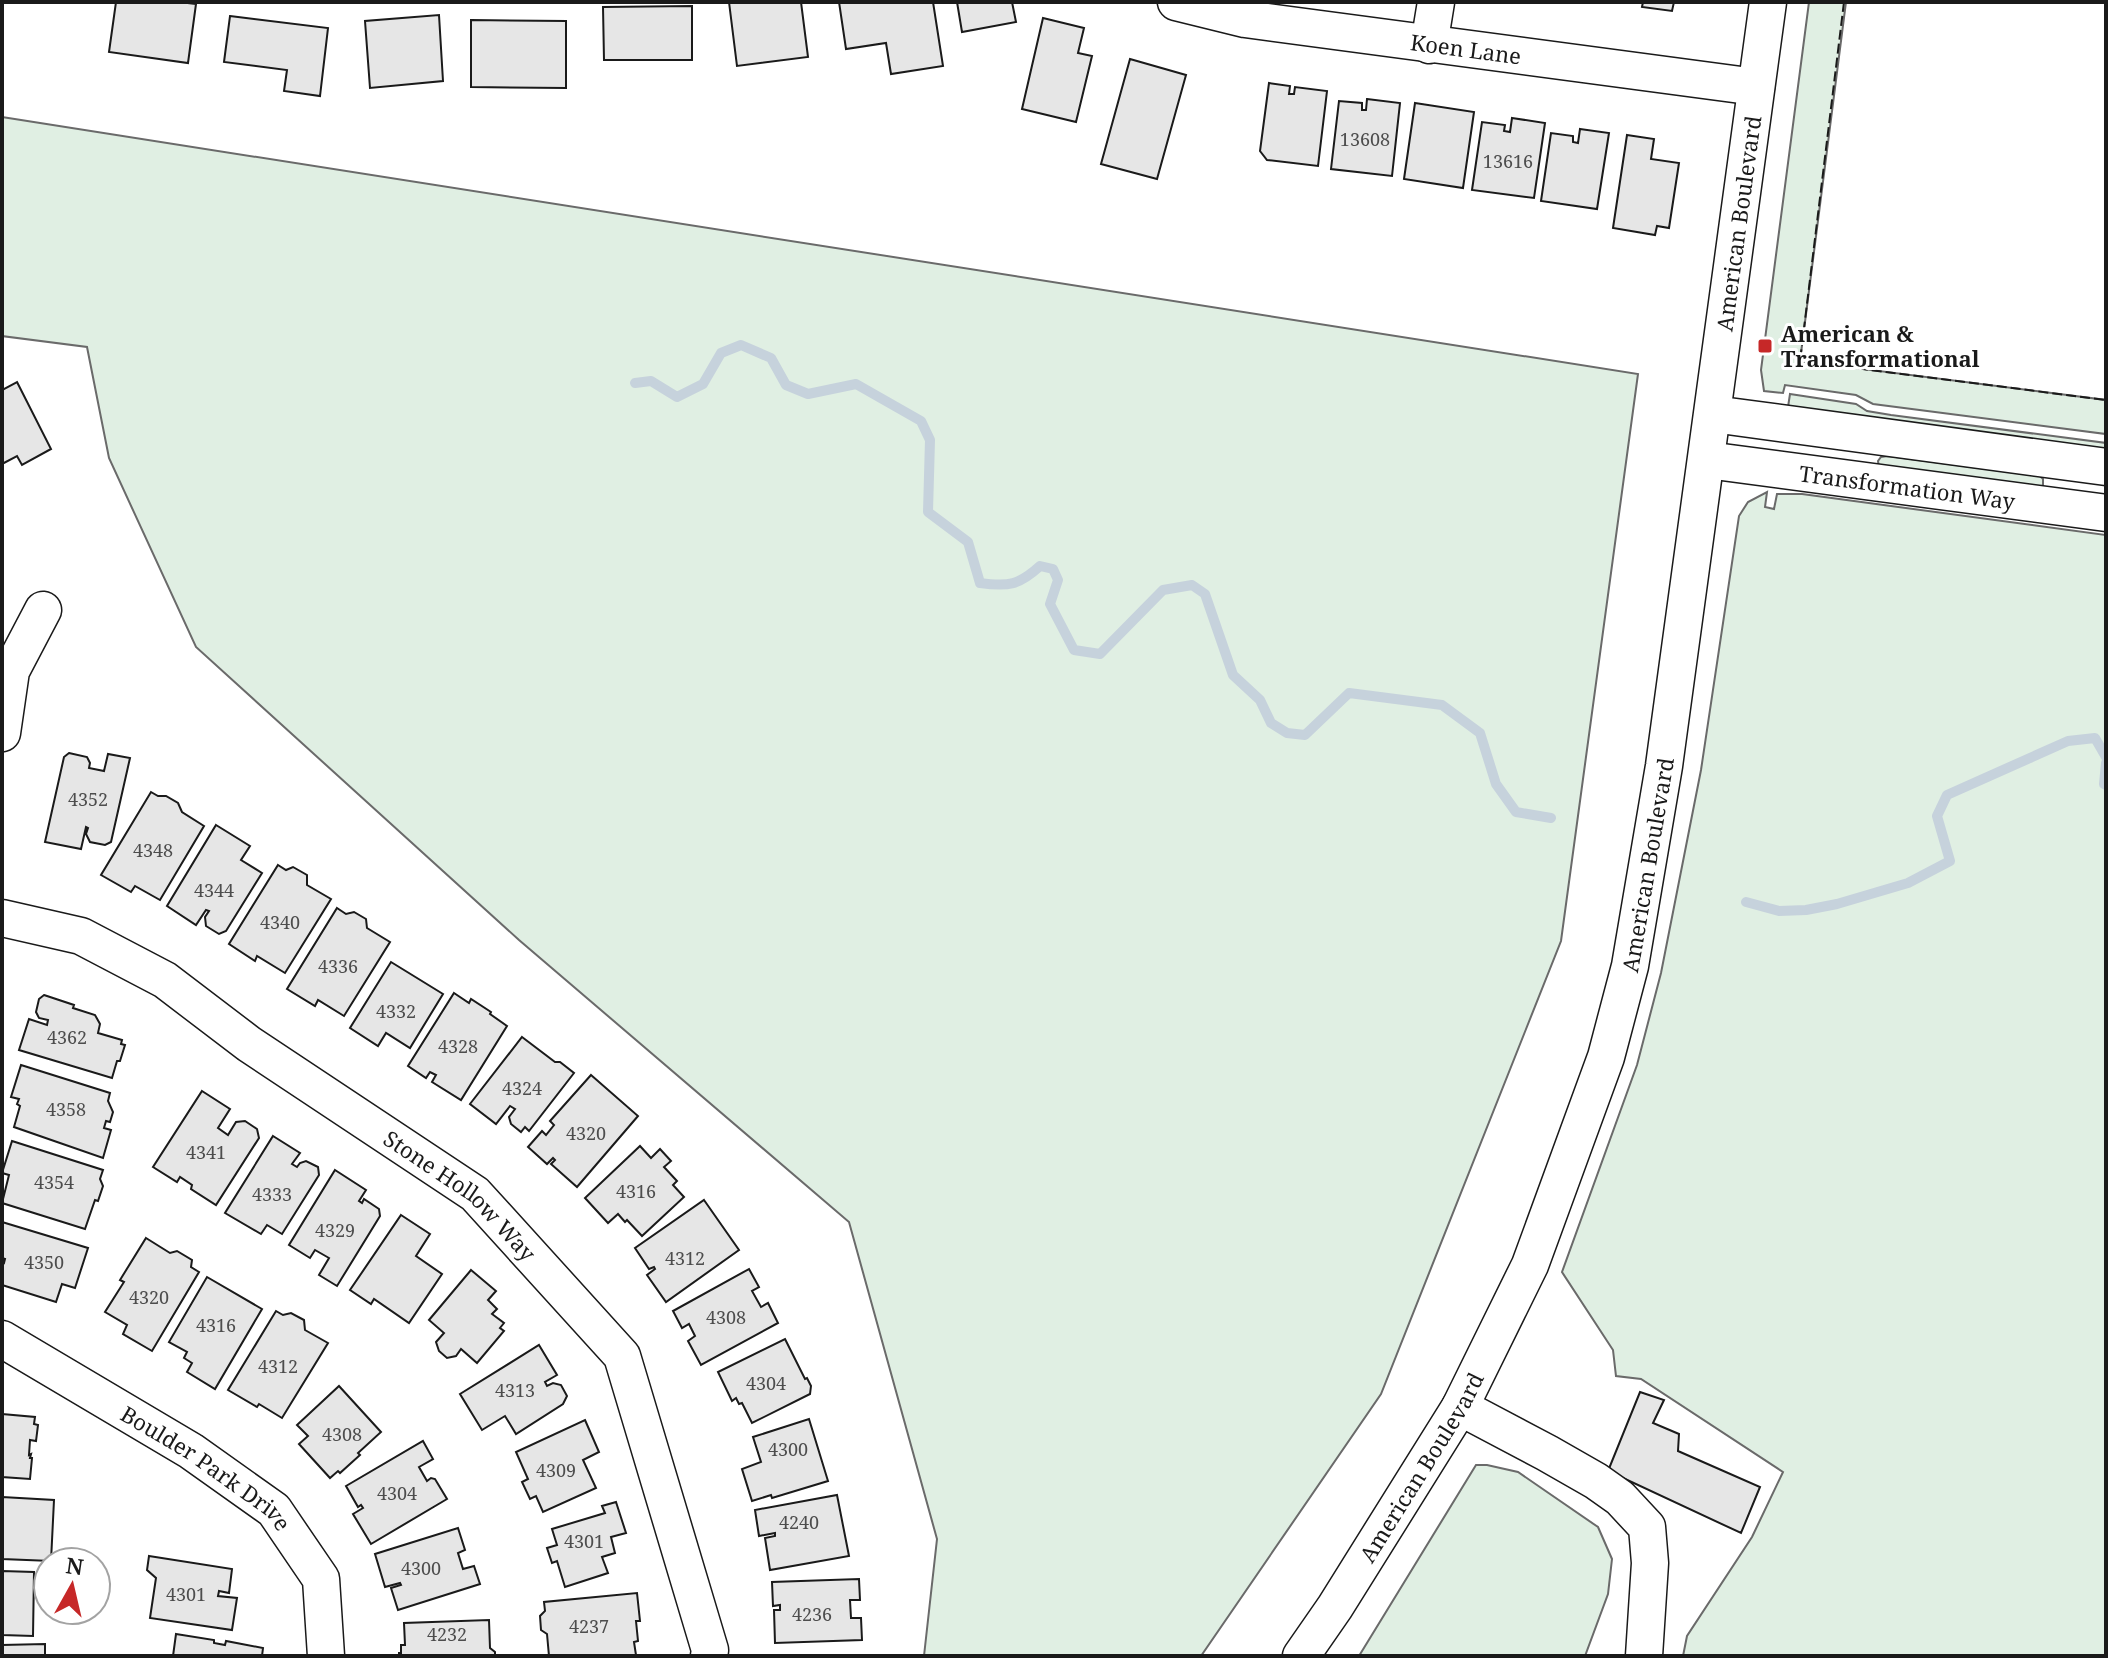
<svg xmlns="http://www.w3.org/2000/svg" width="2108" height="1658" viewBox="0 0 2108 1658" font-family="'Noto Serif',serif">
<rect width="100%" height="100%" fill="#fff"/>
<!-- green -->
<g fill="#e0efe3" stroke="#6a6a6a" stroke-width="2">
<polygon points="1809,2 1846,2 1800,361 2106,400 2106,434 1873,404 1856,395 1785,385 1783,393 1764,391 1761,370"/>
<polygon points="2,117 1638,374 1561,941 1381,1394 1201,1656 924,1656 937,1539 849,1222 519,940 196,647 109,458 87,347 2,336"/>
<polygon points="1790,394 1856,404 1867,411 1891,415 2106,443 2106,449 1788,407"/>
<polygon points="1888,456 2040,476 2043,479 2043,485 2037,490 1879,468 1878,461 1881,457"/>
<polygon points="1767,492 1765,507 1774,509 1777,494 1802,494 2106,535 2106,1656 1683,1656 1687,1636 1752,1537 1783,1472 1641,1379 1616,1376 1613,1350 1562,1272 1637,1065 1661,973 1701,770 1739,516 1748,502"/>
<polygon points="1476,1465 1487,1465 1518,1472 1598,1527 1612,1559 1608,1594 1585,1656 1359,1656"/>
</g>
<g fill="none" stroke-linecap="round" stroke-linejoin="round">
<!-- stream -->
<g stroke="#c6d2dc" stroke-width="10">
<path d="M635 383 651 381 677 397 703 384 721 353 741 345 771 358 786 385 808 394 856 384 921 421 930 440 928 512 968 542 980 583C1009 587 1019 585 1040 566L1053 569 1058 580 1050 604 1074 650 1100 654 1163 590 1192 585 1205 594 1233 675 1260 700 1271 723 1287 733 1305 735 1349 693 1442 705 1480 733 1496 784 1516 812 1551 818"/>
<polyline points="2106,763 2104,784 2106,785"/>
<polyline points="1746,902 1779,911 1806,910 1837,904 1908,883 1950,861 1937,816 1947,795 2068,741 2095,738 2106,757"/>
</g>
</g>
<!-- building -->
<g fill="#e6e6e6" stroke="#1a1a1a" stroke-width="2">
<polygon points="116,2 179,2 196,4 188,63 109,52"/>
<polygon points="729,2 801,2 808,57 737,66"/>
<polygon points="839,2 933,2 943,66 891,74 886,43 846,49"/>
<polygon points="957,2 1012,2 1016,22 962,32"/>
<polygon points="1643,2 1674,2 1672,11 1642,7"/>
<polygon points="692,6 692,60 604,60 603,7"/>
<polygon points="439,15 443,81 370,88 365,21"/>
<polygon points="230,16 328,28 320,96 284,91 287,70 224,62"/>
<polygon points="1043,18 1084,28 1078,53 1092,56 1076,122 1022,109"/>
<polygon points="471,20 566,21 566,88 471,87"/>
<polygon points="1130,59 1186,75 1157,179 1101,164"/>
<polygon points="1269,83 1290,86 1289,94 1294,94 1295,87 1327,91 1318,166 1267,160 1260,151"/>
<polygon points="1367,99 1400,103 1392,176 1331,169 1339,101 1362,103 1362,110 1366,110"/>
<polygon points="1415,103 1474,112 1463,188 1404,179"/>
<polygon points="1512,118 1545,123 1534,198 1472,190 1482,122 1505,125 1504,131 1510,132"/>
<polygon points="1580,129 1609,133 1597,209 1541,201 1551,133 1573,136 1573,142 1578,143"/>
<polygon points="1627,135 1654,139 1651,159 1679,163 1669,228 1657,226 1655,235 1613,228"/>
<polygon points="17,382 51,449 22,465 17,456 2,464 2,390"/>
<polygon points="69,753 87,757 90,763 89,768 104,771 108,754 130,758 111,842 105,845 90,842 86,834 88,828 86,827 81,849 45,842 64,757"/>
<polygon points="151,792 158,796 166,796 178,803 182,812 204,826 160,900 135,886 131,892 101,875"/>
<polygon points="216,825 250,846 241,860 262,873 226,931 219,934 206,926 205,917 209,911 206,910 196,925 167,906"/>
<polygon points="278,865 286,870 293,867 307,875 307,885 331,899 285,973 257,956 255,961 229,944"/>
<polygon points="337,908 346,914 354,912 366,919 367,928 390,942 344,1016 318,1000 315,1006 287,989"/>
<polygon points="391,962 443,994 410,1048 386,1033 378,1046 350,1028"/>
<polygon points="454,993 469,1003 471,999 491,1012 490,1014 507,1026 461,1100 432,1082 436,1075 430,1072 426,1078 408,1066"/>
<polygon points="44,995 74,1005 73,1008 95,1015 100,1024 98,1033 122,1040 121,1044 125,1045 120,1061 117,1061 112,1078 19,1050 29,1019 47,1025 48,1020 39,1018 36,1012 39,999"/>
<polygon points="522,1037 555,1062 560,1062 574,1073 529,1131 525,1127 521,1132 511,1124 509,1117 515,1109 510,1106 496,1124 470,1104"/>
<polygon points="21,1065 110,1093 108,1101 113,1112 110,1122 106,1121 104,1128 111,1130 103,1158 14,1127 20,1106 17,1104 19,1099 11,1097"/>
<polygon points="591,1075 638,1116 577,1187 551,1164 555,1160 553,1158 547,1164 528,1147 542,1131 546,1135 554,1125 550,1121"/>
<polygon points="202,1091 230,1109 218,1128 228,1135 236,1122 245,1121 257,1129 259,1138 216,1205 191,1189 192,1185 180,1177 177,1182 153,1167"/>
<polygon points="273,1136 300,1153 292,1164 297,1167 300,1163 306,1161 318,1167 319,1175 282,1234 267,1225 261,1234 225,1213"/>
<polygon points="12,1141 103,1170 100,1179 103,1186 98,1201 95,1200 85,1229 2,1203 9,1175 2,1173"/>
<polygon points="640,1146 651,1158 660,1149 671,1161 664,1167 677,1181 673,1185 684,1197 642,1236 627,1220 625,1222 618,1214 608,1223 585,1198"/>
<polygon points="335,1170 366,1190 359,1201 362,1203 364,1199 379,1209 380,1216 337,1286 319,1275 329,1258 315,1250 310,1258 289,1245"/>
<polygon points="704,1200 739,1250 666,1302 647,1275 655,1269 654,1267 649,1269 635,1248"/>
<polygon points="401,1215 430,1234 416,1256 442,1274 409,1323 374,1299 371,1304 350,1290"/>
<polygon points="2,1222 88,1248 75,1288 62,1284 56,1302 2,1285 2,1262 4,1263 5,1259 2,1258"/>
<polygon points="146,1238 170,1253 177,1251 192,1260 191,1267 199,1272 152,1351 123,1334 127,1325 105,1312 124,1282 120,1280"/>
<polygon points="749,1269 759,1287 752,1291 761,1307 768,1303 778,1323 701,1365 688,1341 695,1336 689,1324 682,1328 673,1311"/>
<polygon points="471,1270 496,1291 488,1300 497,1309 492,1314 504,1323 500,1328 504,1331 477,1363 461,1349 456,1356 447,1358 439,1351 436,1342 444,1333 429,1320"/>
<polygon points="207,1277 262,1309 215,1389 187,1372 192,1363 184,1358 187,1352 169,1342"/>
<polygon points="276,1311 283,1315 291,1313 304,1320 305,1330 328,1343 282,1418 259,1404 257,1407 228,1390"/>
<polygon points="785,1339 805,1379 807,1378 811,1386 810,1394 752,1423 742,1403 739,1404 736,1398 732,1401 718,1372"/>
<polygon points="539,1345 557,1375 545,1382 547,1386 553,1383 561,1385 567,1396 563,1404 516,1434 505,1416 482,1430 460,1394"/>
<polygon points="339,1386 381,1432 358,1453 360,1455 340,1473 338,1471 330,1478 299,1444 308,1436 297,1425"/>
<polygon points="1640,1392 1664,1400 1653,1423 1679,1434 1678,1451 1760,1487 1741,1533 1608,1471"/>
<polygon points="2,1414 35,1417 34,1424 38,1425 36,1441 30,1440 29,1455 31,1454 30,1458 32,1458 30,1479 2,1477"/>
<polygon points="809,1419 828,1481 772,1498 771,1495 752,1501 742,1469 761,1462 753,1437"/>
<polygon points="585,1420 599,1452 583,1460 596,1488 543,1512 536,1496 530,1499 522,1482 528,1479 516,1452"/>
<polygon points="423,1441 433,1459 419,1467 427,1481 431,1478 435,1479 447,1499 371,1544 353,1514 363,1508 361,1505 358,1507 346,1486"/>
<polygon points="837,1495 849,1556 770,1570 765,1538 775,1536 775,1533 759,1536 755,1510"/>
<polygon points="2,1497 54,1500 51,1561 2,1559"/>
<polygon points="616,1502 626,1533 611,1537 615,1553 602,1557 608,1573 565,1587 557,1561 552,1563 547,1548 557,1545 552,1529 605,1513 602,1506"/>
<polygon points="458,1528 465,1550 458,1553 463,1569 474,1566 480,1584 398,1610 391,1588 401,1585 400,1583 385,1587 375,1554"/>
<polygon points="149,1556 232,1569 229,1593 219,1591 218,1596 237,1598 232,1630 150,1618 156,1578 147,1570"/>
<polygon points="2,1571 34,1572 33,1636 2,1635"/>
<polygon points="859,1579 860,1600 850,1600 851,1618 861,1618 862,1640 775,1643 774,1610 780,1610 780,1605 773,1606 772,1582"/>
<polygon points="637,1593 640,1621 636,1621 638,1641 634,1642 636,1655 549,1656 547,1634 541,1630 540,1616 545,1611 544,1602"/>
<polygon points="489,1620 490,1648 495,1652 495,1656 399,1656 399,1653 401,1653 401,1645 405,1645 404,1623"/>
<polygon points="176,1634 214,1640 214,1643 225,1645 226,1641 263,1648 262,1656 173,1656"/>
<polygon points="45,1644 45,1656 2,1656 2,1645"/>
</g>
<g fill="none" stroke-linecap="round" stroke-linejoin="round">
<defs>
<g id="minor">
<path id="s1" d="M1176 2 1245 19 1756 87"/>
<polyline points="1429,45 1436,2"/>
<polyline points="1713,414 2106,467"/>
<path id="s2" d="M1707 460 2106 513"/>
<polyline points="2,733 11,671 43,610"/>
<path id="s3" d="M2 918 81 936 165 980 249 1044 475 1194 622 1356 710 1650 709 1656"/>
<path id="s4" d="M2 1339 191 1451 274 1510 321 1579 326 1656"/>
<polyline points="1460,1407 1547,1453 1596,1481 1620,1498 1647,1527 1650,1563 1644,1656"/>
<path id="s5" d="M1301 1656 1335 1607 1460 1407 1530 1265 1606 1057 1630 966 1664 766 1768 2"/>
</g>
</defs>
<!-- minor casing -->
<use href="#minor" stroke="#1a1a1a" stroke-width="39"/>
<!-- minor -->
<use href="#minor" stroke="#fff" stroke-width="36"/>
<!-- fence -->
<polyline stroke="#1a1a1a" stroke-width="2" stroke-dasharray="10 4" stroke-linecap="butt" points="1844,2 1800,361 2106,400"/>
</g>
<!-- markers -->
<rect fill="#c62828" stroke="#fff" stroke-width="3" x="1757" y="338" width="16" height="16" rx="4"/>
<g text-anchor="middle" dominant-baseline="central" stroke-width="6" stroke-linejoin="round" paint-order="stroke">
<!-- number labels -->
<g font-size="18" fill="#4d4d4d">
<text x="1365" y="139">13608</text>
<text x="1508" y="161">13616</text>
<text x="88" y="799">4352</text>
<text x="153" y="850">4348</text>
<text x="214" y="890">4344</text>
<text x="280" y="922">4340</text>
<text x="338" y="966">4336</text>
<text x="396" y="1011">4332</text>
<text x="67" y="1037">4362</text>
<text x="458" y="1046">4328</text>
<text x="522" y="1088">4324</text>
<text x="66" y="1109">4358</text>
<text x="586" y="1133">4320</text>
<text x="206" y="1152">4341</text>
<text x="54" y="1182">4354</text>
<text x="636" y="1191">4316</text>
<text x="272" y="1194">4333</text>
<text x="335" y="1230">4329</text>
<text x="685" y="1258">4312</text>
<text x="44" y="1262">4350</text>
<text x="149" y="1297">4320</text>
<text x="726" y="1317">4308</text>
<text x="216" y="1325">4316</text>
<text x="278" y="1366">4312</text>
<text x="766" y="1383">4304</text>
<text x="515" y="1390">4313</text>
<text x="342" y="1434">4308</text>
<text x="788" y="1449">4300</text>
<text x="556" y="1470">4309</text>
<text x="397" y="1493">4304</text>
<text x="799" y="1522">4240</text>
<text x="584" y="1541">4301</text>
<text x="421" y="1568">4300</text>
<text x="186" y="1594">4301</text>
<text x="812" y="1614">4236</text>
<text x="589" y="1626">4237</text>
<text x="447" y="1634">4232</text>
</g>
<!-- street labels -->
<g font-size="22" fill="#1a1a1a" stroke="#fff">
<text stroke="none"><textPath href="#s1" startOffset="294">Koen Lane</textPath></text>
<text stroke="none"><textPath href="#s5" startOffset="1520">American Boulevard</textPath></text>
<text stroke="none"><textPath href="#s2" startOffset="202">Transformation Way</textPath></text>
<text stroke="none"><textPath href="#s5" startOffset="872">American Boulevard</textPath></text>
<text stroke="none"><textPath href="#s3" startOffset="542">Stone Hollow Way</textPath></text>
<text stroke="none"><textPath href="#s5" startOffset="224">American Boulevard</textPath></text>
<text stroke="none"><textPath href="#s4" startOffset="242">Boulder Park Drive</textPath></text>
</g>
<!-- poi labels -->
<g font-size="22" font-weight="bold" fill="#1a1a1a" stroke="#fff" text-anchor="start">
<text x="1781" y="333">American &amp;<tspan x="1781" dy="25">Transformational</tspan></text>
</g>
</g>
<!-- border -->
<rect width="2108" height="1658" fill="none" stroke="#1a1a1a" stroke-width="8"/>
<!-- north arrow -->
<g transform="translate(72 1586) rotate(8)"><circle r="38" fill="#ffffff" stroke="#a3a3a3" stroke-width="2"/>
<path d="M0-6L14 30L0 20L-14 30Z" fill="#c62828"/>
<text y="-12" font-size="22" font-weight="bold" text-anchor="middle" fill="#1a1a1a">N</text>
</g>
</svg>
